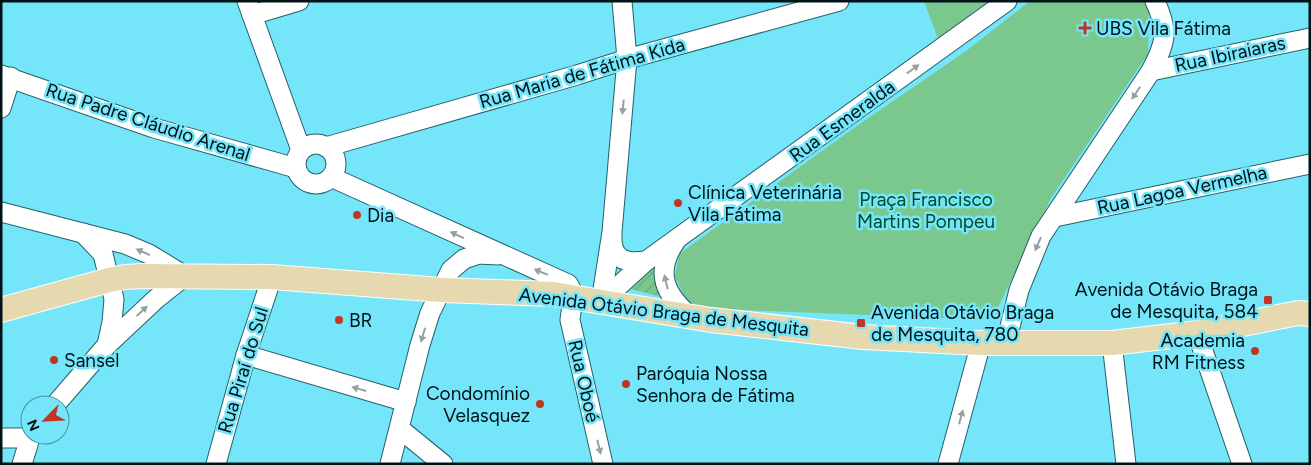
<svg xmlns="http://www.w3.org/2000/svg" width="1311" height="465" viewBox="0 0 1311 465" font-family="Figtree,sans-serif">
<defs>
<pattern id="garden-furrows" width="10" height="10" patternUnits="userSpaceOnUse" patternTransform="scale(1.25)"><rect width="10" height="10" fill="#7bc88f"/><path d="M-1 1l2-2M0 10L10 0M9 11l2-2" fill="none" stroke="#69ab7b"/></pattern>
</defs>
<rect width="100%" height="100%" fill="#75e5fa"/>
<!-- park -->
<g fill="#7bc88f">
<polygon points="924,1 1001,1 941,47"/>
<polygon points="1030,1 1145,1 1149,10 1148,54 1051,198 992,320 690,308 675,277 679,254 854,128 966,51"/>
</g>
<!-- garden -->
<polygon fill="url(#garden-furrows)" points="660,257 661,291 658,296 627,288"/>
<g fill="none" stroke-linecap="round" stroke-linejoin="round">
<defs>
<g id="minor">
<polyline points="247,1 301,150"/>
<polyline points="252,15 299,1"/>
<polyline points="1151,71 1310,38"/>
<polyline points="1,75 154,128 296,168"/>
<polyline points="1,108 11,77"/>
<circle cx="316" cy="164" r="20"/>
<polyline points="326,147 577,75 627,59 839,1"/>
<path d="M331 177 568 284C576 294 571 308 570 320L603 464"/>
<polyline points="1,212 125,244 149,254 185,276 156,299 107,345 55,405"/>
<polyline points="1055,217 1310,164"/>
<polyline points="83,233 103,254 114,299 112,322 107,345"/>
<path d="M612 235C611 259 625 264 646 261"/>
<path d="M675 242C654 273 665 295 692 318"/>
<polyline points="601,302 646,261 1007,1"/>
<polyline points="601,302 612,232 627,59 622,1"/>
<polyline points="1197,333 1242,464"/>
<path d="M1006 343 1019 290 1041 236 1151 71C1166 43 1169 31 1155 1"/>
<polyline points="1112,343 1126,464"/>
<polyline points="246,355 406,402"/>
<polyline points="400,429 443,464"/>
<polyline points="1,438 29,438"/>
<polyline points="22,464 31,435"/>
<polyline points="216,464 246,355 272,277"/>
<polyline points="390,464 420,345 430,313 451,270 464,259 479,254 498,255"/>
<polyline points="948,464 981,343"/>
</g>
<polyline id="major" points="1,310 109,280 125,277 142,276 272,277 442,290 553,294 711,320 863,337 981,343 1112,343 1197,333 1298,313 1310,314"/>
</defs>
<!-- minor casing -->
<use href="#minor" stroke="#24606b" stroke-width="21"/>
<!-- major casing -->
<use href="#major" stroke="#fff" stroke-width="26"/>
<!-- minor -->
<use href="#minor" stroke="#fff" stroke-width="19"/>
<!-- major -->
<use href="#major" stroke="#e6d8af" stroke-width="24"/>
</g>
<!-- one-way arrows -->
<defs><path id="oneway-solid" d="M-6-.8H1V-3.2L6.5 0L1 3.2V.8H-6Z" transform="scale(1.25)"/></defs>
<g fill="#99a0a2">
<use href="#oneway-solid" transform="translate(913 69) rotate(-36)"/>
<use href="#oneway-solid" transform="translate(1136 93) rotate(124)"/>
<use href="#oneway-solid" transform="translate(623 107) rotate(95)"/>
<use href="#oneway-solid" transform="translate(457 235) rotate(-155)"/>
<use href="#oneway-solid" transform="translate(1038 244) rotate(114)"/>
<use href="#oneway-solid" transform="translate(143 252) rotate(-156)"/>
<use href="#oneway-solid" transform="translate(541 272) rotate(-157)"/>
<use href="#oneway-solid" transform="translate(666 282) rotate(-103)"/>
<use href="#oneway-solid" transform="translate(142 311) rotate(-43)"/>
<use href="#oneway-solid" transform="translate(423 335) rotate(107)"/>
<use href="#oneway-solid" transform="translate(359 389) rotate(-164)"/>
<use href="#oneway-solid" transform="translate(961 417) rotate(-75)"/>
<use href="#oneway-solid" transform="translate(599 447) rotate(77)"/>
</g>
<!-- markers -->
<g fill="#c23621" stroke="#75e5fa" stroke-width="2">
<path d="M1082.5 20.5h5v5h5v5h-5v5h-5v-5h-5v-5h5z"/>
<circle cx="678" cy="203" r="5"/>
<circle cx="357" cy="215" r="5"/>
<rect x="1263" y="295" width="10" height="10" rx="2.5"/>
<circle cx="339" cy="320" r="5"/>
<rect x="856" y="318" width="10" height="10" rx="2.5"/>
<circle cx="1255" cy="351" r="5"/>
<circle cx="54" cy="360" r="5"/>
<circle cx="626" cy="384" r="5"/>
<circle cx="540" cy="404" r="5"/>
</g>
<g text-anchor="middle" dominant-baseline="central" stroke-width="5" stroke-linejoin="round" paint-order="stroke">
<!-- poi labels -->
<g font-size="19" fill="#001216" stroke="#75e5fa" text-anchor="start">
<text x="1096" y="28">UBS Vila Fátima</text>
<text x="688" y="192">Clínica Veterinária<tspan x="688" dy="22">Vila Fátima</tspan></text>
<text x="367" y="215">Dia</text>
<text x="1258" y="289" text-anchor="end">Avenida Otávio Braga<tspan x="1258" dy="22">de Mesquita, 584</tspan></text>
<text x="871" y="312">Avenida Otávio Braga<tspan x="871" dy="22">de Mesquita, 780</tspan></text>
<text x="349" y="320">BR</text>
<text x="1245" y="340" text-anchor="end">Academia<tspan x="1245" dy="22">RM Fitness</tspan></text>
<text x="64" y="360">Sansel</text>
<text x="636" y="373">Paróquia Nossa<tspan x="636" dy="22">Senhora de Fátima</tspan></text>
<text x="530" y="393" text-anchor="end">Condomínio<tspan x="530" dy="22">Velasquez</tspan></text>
</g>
<!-- street labels -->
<g font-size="19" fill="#001216" stroke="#75e5fa">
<text transform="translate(1230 54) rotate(-12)">Rua Ibiraiaras</text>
<text transform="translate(582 73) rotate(-16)">Rua Maria de Fátima Kida</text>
<text transform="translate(842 121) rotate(-36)">Rua Esmeralda</text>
<text transform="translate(148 122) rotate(18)">Rua Padre Cláudio Arenal</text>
<text transform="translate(1182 190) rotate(-12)">Rua Lagoa Vermelha</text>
<text transform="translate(664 312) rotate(7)">Avenida Otávio Braga de Mesquita</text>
<text transform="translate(243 370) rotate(-73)">Rua Piraí do Sul</text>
<text transform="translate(584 381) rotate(77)">Rua Oboé</text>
</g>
<!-- park labels -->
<g font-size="19" fill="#014c22" stroke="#75e5fa">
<text x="926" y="199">Praça Francisco<tspan x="926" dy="22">Martins Pompeu</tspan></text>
</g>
</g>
<!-- border -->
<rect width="1311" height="465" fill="none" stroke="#001216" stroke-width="5"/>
<!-- north arrow -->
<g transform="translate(45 420) rotate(246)"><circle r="24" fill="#75e5fa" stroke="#46919f"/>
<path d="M0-4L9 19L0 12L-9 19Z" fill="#c23621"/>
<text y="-8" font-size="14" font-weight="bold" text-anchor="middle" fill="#001216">N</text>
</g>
</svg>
